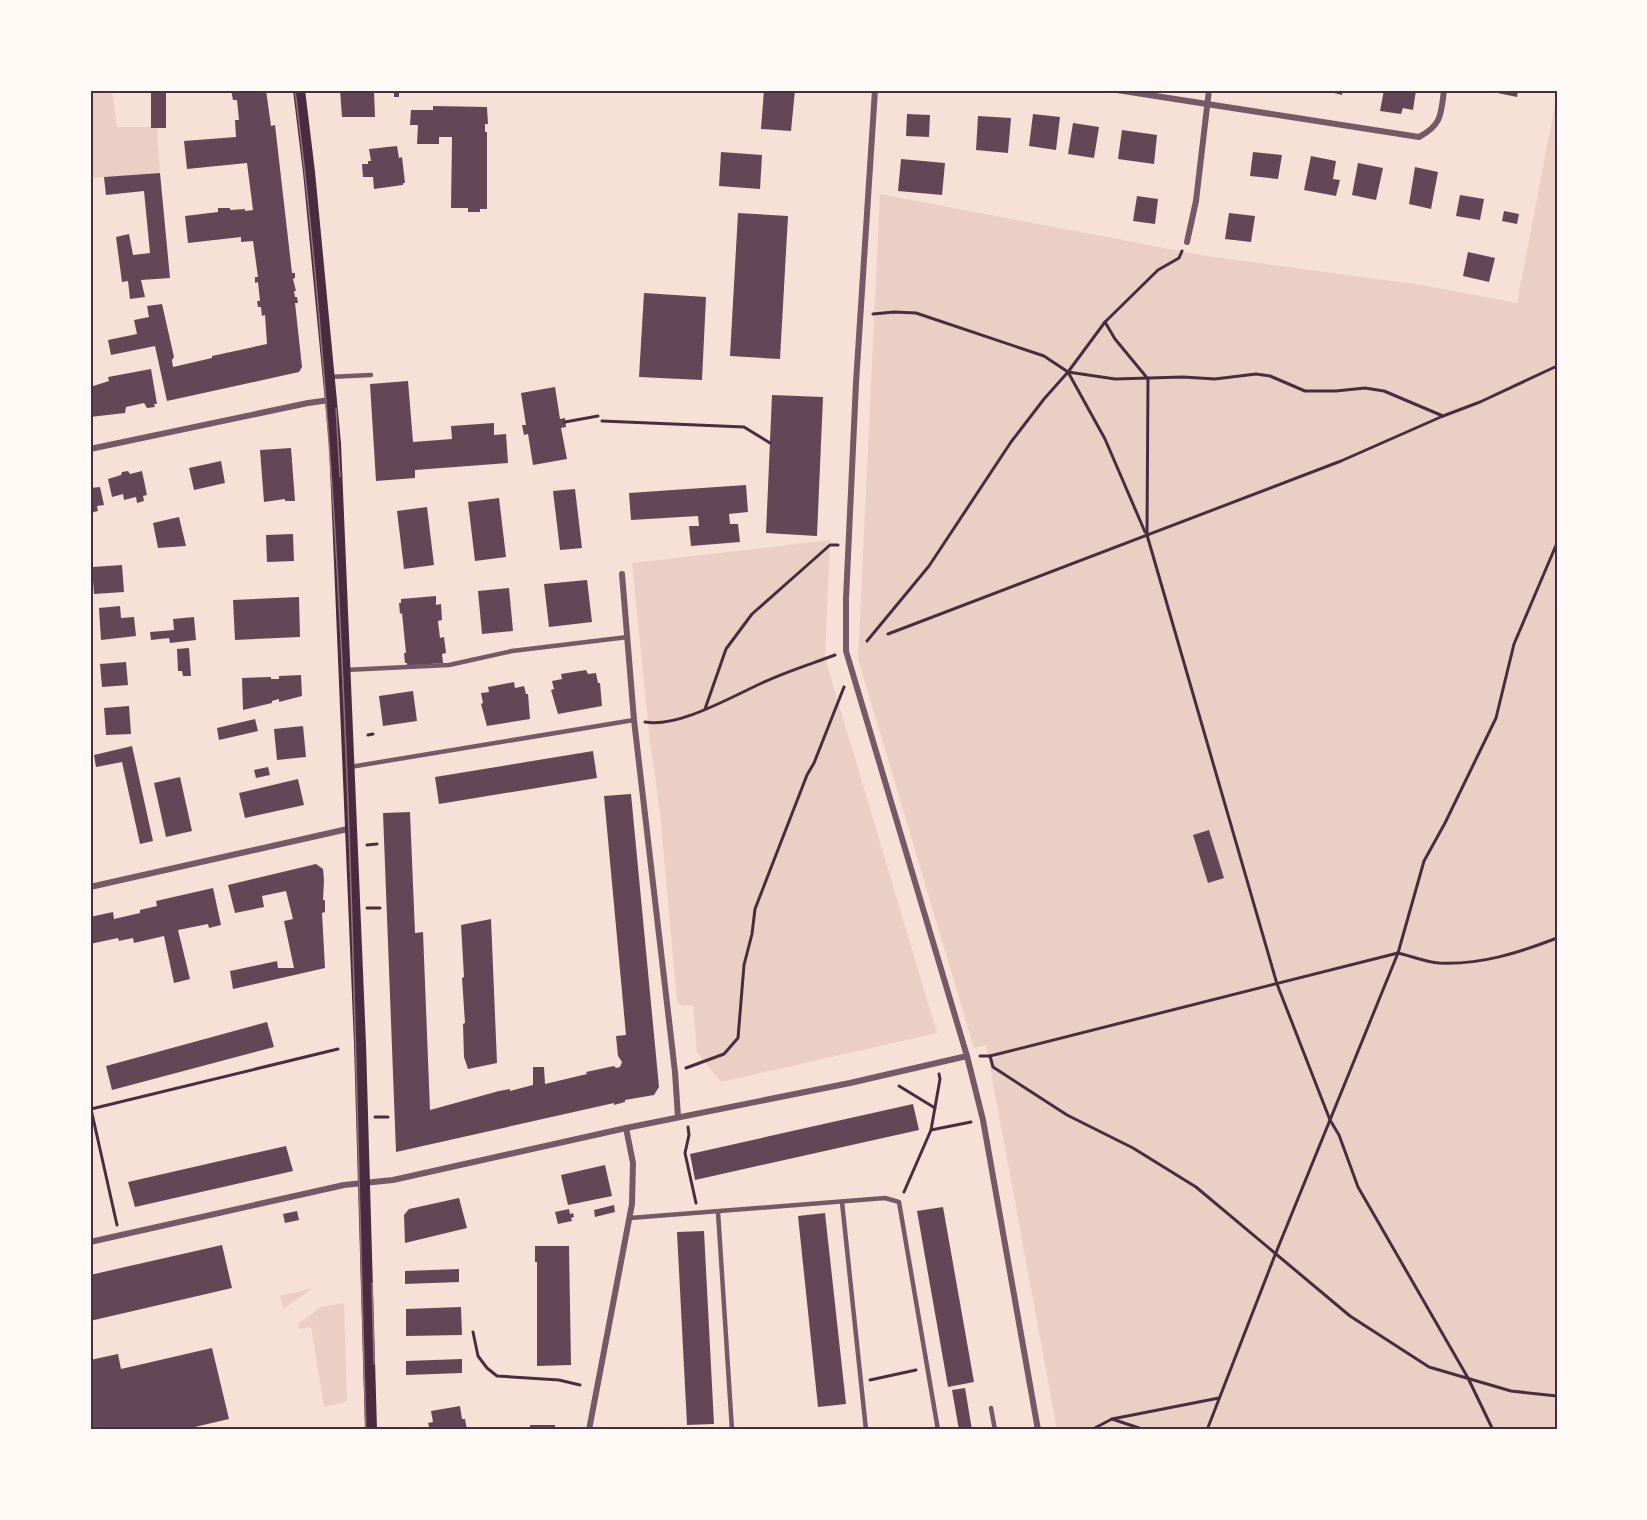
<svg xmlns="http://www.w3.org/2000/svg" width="1647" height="1520" viewBox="0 0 1647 1520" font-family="Cabin,sans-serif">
<rect width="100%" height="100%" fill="#f7e1d7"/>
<!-- green -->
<g fill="#ebcfc5">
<polygon points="90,90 112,90 117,127 157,127 160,173 90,178"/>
<polygon points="1557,94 1557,1430 1057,1430 986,1045 974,1048 858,659 880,194 1207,256 1422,285 1517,303"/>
<polygon points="830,540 825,658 937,1033 721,1082 697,1052 693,1005 682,1006 677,1002 660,813 650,742 632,563"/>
<polygon points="313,1288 283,1309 280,1296"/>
<polygon points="344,1303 347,1401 324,1407 311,1327 299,1329 298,1324 321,1307"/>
</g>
<!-- building -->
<g fill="#644757">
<rect x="151" y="90" width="15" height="38"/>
<polygon points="231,90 266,90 271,126 275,125 292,273 295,273 295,278 293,279 296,291 294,291 295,297 297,297 298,303 295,303 302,367 299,372 167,401 155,346 111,355 108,340 137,334 134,320 149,317 147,306 162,304 174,357 172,360 173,367 212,358 212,356 267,344 265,315 262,316 261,307 258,307 257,301 260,301 258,282 255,283 255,277 258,277 253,241 241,242 241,237 188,243 185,216 218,212 218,208 230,208 230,210 245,209 245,211 253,210 247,163 187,169 184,141 236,137 235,120 239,120 237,100 233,100"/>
<polygon points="340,90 374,90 375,117 342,117"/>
<polygon points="385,90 412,90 412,93 399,93 399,97 394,97 394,93 385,93"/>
<polygon points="764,90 795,90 791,131 761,129"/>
<polygon points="1322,90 1343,90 1342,95"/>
<polygon points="1384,90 1416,90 1413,110 1403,108 1401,114 1380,111"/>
<polygon points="1483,90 1518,90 1517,97"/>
<polygon points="433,106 487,107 488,124 485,124 485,132 487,132 487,209 480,209 480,212 468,212 468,208 451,208 452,137 439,137 439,144 417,144 418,125 410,125 411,110 433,110"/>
<polygon points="907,114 930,115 929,137 906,136"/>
<polygon points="1033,114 1060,117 1056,150 1029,146"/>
<polygon points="978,116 1011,118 1008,153 976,150"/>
<polygon points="1073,123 1099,127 1094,158 1068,154"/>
<polygon points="1122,130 1157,135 1154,164 1118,159"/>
<polygon points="397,146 399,158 402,157 405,183 403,183 403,185 374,189 373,177 363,177 362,164 368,164 368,161 371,161 369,149"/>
<polygon points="721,152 762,155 760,189 719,186"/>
<polygon points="1253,152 1282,155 1278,179 1250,176"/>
<polygon points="1311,156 1336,161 1333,179 1340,180 1336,196 1304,190"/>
<polygon points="901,159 945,163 942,195 898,191"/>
<polygon points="1358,163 1383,168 1376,200 1352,195"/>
<polygon points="1415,167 1438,172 1431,209 1409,204"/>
<polygon points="160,173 170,278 141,280 145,297 130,299 128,281 122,282 116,237 129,234 133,255 150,253 144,191 106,195 104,177"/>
<polygon points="1460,195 1484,199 1480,220 1456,216"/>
<polygon points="1137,196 1158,199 1155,224 1133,221"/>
<polygon points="1504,211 1519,214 1517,224 1502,221"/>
<polygon points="738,213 788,216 780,359 730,356"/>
<polygon points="1229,213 1255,216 1251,242 1225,239"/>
<polygon points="1468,252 1495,258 1489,282 1463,276"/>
<polygon points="644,293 706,297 702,380 639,377"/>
<polygon points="151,369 157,404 154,404 155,407 147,408 144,403 126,407 125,413 90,417 90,387 109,381 108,377"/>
<polygon points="408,381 413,442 452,439 451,426 494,423 494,435 506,434 508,463 415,470 415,478 376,481 370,384"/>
<polygon points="555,387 560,419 565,418 566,427 561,428 567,459 533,465 528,434 524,435 522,425 526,425 521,393"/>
<polygon points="772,395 823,397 817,536 766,533"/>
<polygon points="291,448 295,501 285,501 285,499 264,502 260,450"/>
<polygon points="221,461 225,483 194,490 189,468"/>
<polygon points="128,471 130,474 142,471 147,495 143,496 144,501 137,503 136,497 124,500 123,494 112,497 108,479 121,475 122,472"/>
<polygon points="746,485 748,512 729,514 730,524 738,524 740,542 691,546 689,526 699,526 698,516 631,520 629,493"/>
<polygon points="100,487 104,505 97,506 98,511 90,513 90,488"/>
<polygon points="575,489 582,548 560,550 553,491"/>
<polygon points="499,498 506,557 475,561 468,502"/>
<polygon points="427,507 434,565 404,569 397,511"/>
<polygon points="179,517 186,546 158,548 153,523"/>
<polygon points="293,534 294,561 267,562 266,535"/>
<polygon points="122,565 124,592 94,594 92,567"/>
<polygon points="587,580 592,622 549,627 544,584"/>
<polygon points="509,588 513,631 482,634 478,591"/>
<polygon points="436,596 436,605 441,604 442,620 438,621 440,638 444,637 446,653 442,654 443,663 407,666 407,663 405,663 404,653 406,653 402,613 400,614 399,603 401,603 401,599"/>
<polygon points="299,597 300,637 235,640 233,600"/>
<polygon points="120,606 121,618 134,617 136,636 101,640 99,608"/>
<polygon points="194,617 196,640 170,643 169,638 151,640 150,632 174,630 173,619"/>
<polygon points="189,648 191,676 183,676 182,671 178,671 177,649"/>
<polygon points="126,662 128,685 102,687 100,664"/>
<polygon points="586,670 588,674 596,673 598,683 600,683 602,706 558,714 551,690 554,689 552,681 562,679 561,674"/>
<polygon points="301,675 302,696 279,702 279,699 272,701 272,703 243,710 242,678 271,677 271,679 279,679 279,676"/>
<polygon points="514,682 515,688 524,686 526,694 528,694 530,719 487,726 481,704 483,703 481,693 489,692 488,687"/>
<polygon points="413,691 417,721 383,726 379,696"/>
<polygon points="129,706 131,734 106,735 104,708"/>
<polygon points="255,719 258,731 219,740 217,728"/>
<polygon points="303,726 306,757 277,760 274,729"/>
<polygon points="132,746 153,841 140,844 122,762 96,767 94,755"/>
<polygon points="593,751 597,778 439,804 435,777"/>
<polygon points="268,767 270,775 256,778 254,770"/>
<polygon points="180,777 192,831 166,837 154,783"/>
<polygon points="298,779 304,805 245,818 239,793"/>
<polygon points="631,794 659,1087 654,1095 625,1100 625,1102 614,1105 614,1103 396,1152 383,813 410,812 415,933 423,932 430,1110 499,1091 510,1089 510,1091 533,1085 533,1067 544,1067 545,1084 587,1074 586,1072 614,1066 616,1068 620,1067 622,1062 618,1056 616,1036 626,1035 604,796"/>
<polygon points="1209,830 1224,878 1208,883 1193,835"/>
<polygon points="316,864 323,869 324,880 323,900 325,900 325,912 322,913 325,968 233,989 230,971 277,961 278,968 294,968 284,921 293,919 286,891 262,896 264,907 235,913 228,885"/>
<polygon points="213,888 221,925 209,928 208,924 178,930 190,979 174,983 164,936 134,943 133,938 119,941 118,938 90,944 90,917 113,912 114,919 140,913 140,910 157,906 156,901"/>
<polygon points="491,919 497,1063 468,1069 464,1057 463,1024 465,1023 462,978 464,977 461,925"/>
<polygon points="267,1022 274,1047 112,1090 106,1066"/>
<polygon points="913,1104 919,1130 695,1180 690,1154"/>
<polygon points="286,1146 293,1171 135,1207 128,1182"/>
<polygon points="605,1165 612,1196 568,1205 561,1175"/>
<polygon points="459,1198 467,1228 405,1243 404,1215 409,1209"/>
<polygon points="614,1205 615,1212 595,1217 594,1210"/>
<polygon points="943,1207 974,1382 948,1387 917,1211"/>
<polygon points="569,1209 570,1214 573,1213 574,1217 571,1218 572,1221 558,1224 555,1212"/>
<polygon points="297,1211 299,1220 285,1223 283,1214"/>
<polygon points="825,1213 846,1404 818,1407 798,1216"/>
<polygon points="704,1231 714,1424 687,1425 677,1232"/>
<polygon points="222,1245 232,1288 90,1321 90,1275"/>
<polygon points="535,1246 569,1246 571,1365 537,1366 537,1262 535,1262"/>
<polygon points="459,1269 459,1282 405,1284 405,1271"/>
<polygon points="461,1307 462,1335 406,1336 406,1309"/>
<polygon points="212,1348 229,1419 182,1430 90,1430 90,1360 118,1354 121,1369"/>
<polygon points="462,1359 462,1373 406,1375 406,1361"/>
<polygon points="965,1388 972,1430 959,1430 952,1390"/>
<polygon points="460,1406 462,1419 465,1419 467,1430 430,1430 428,1423 433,1422 431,1411"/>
<rect x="530" y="1425" width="25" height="5"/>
</g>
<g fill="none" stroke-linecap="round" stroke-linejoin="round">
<!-- path -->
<g stroke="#4a2c40" stroke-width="3">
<polyline points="873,314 894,312 916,313 1044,356 1068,372 1115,379 1183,377 1215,379 1256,374 1270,376 1305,391 1336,391 1365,388 1384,391 1443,416"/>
<polyline points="1105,322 1115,339 1148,379 1147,535 1277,984 1330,1120 1339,1135 1358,1187 1468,1378 1493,1430"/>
<polyline points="1068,372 1105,439 1145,532"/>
<polyline points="602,421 744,427 770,443"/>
<polyline points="565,422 598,416"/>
<polyline points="888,634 1341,461 1443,416 1480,402 1557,366"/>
<polyline points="867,641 929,566 1011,442 1044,399 1068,372 1105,322 1158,270 1179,258 1182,251"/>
<polyline points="705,709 726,649 752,614 830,545 838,545"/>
<path d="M645 722C678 728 731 697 762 683 785 672 811 664 835 655"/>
<polyline points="368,735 373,734"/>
<polyline points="367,845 377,844"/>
<polyline points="367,908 380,908"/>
<path d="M980 1056H990L1398 953C1411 956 1426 962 1439 963 1481 965 1518 953 1557 938"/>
<polyline points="990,1056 993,1067 1067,1115 1133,1148 1196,1187 1350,1316 1429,1367 1511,1391 1557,1396"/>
<polyline points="686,1068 724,1054 738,1038 744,965 752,934 755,909 807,775 814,763 844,687"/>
<polyline points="899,1086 935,1108"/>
<polyline points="375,1117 388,1117"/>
<polyline points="688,1127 689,1135 685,1153 696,1203"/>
<polyline points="931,1130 971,1122"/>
<polyline points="904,1192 931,1130 940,1079 939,1074"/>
<polyline points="117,1225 91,1109 338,1049"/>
<polyline points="473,1332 478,1356 487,1368 497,1376 559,1380 580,1385"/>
<polyline points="870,1380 916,1370"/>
<polyline points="1112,1419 1219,1398"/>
<polyline points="1091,1430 1112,1419 1145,1430"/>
<polyline points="1207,1430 1275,1255 1398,953 1424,861 1445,823 1496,718 1514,644 1557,543"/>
</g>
<!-- service -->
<g stroke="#755966" stroke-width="4.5">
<polyline points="329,377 371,375"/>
<polyline points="345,670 449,665 512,651 628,637"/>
<polyline points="350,767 634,720"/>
<polyline points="842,1202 866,1430"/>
<polyline points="718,1212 732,1430"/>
<polyline points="630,1218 885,1198 899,1202 938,1430"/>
<polyline points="991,1408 995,1430"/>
</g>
<!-- minor -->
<g stroke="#755966" stroke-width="6">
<polyline points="875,90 856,383 846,599 846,651 967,1056 983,1120 1038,1430"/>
<path d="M1117 90 1419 137C1442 125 1441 114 1444 90"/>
<polyline points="1187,242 1196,201 1209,90"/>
<polyline points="90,449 308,403 330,400"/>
<polyline points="622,574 634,720 675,1072 678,1117"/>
<polyline points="90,887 352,828"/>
<polyline points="90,1242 344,1185 393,1180 626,1128 850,1083 967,1056"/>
<polyline points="589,1430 632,1204 633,1163 626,1128"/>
</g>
<!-- secondary -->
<polyline stroke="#4a2c40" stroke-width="12" points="299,90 309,172 335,443 360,1044 371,1430"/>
<!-- tram -->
<g stroke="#8f747c" stroke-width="1.5">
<path d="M295 90C351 534 352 983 366 1430"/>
<polyline points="336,408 340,477"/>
<polyline points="372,1283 374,1364"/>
</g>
</g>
<!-- border -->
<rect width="1647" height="1520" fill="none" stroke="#fffaf5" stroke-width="183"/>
<rect x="92" y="92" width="1464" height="1336" fill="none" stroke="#4a2c40" stroke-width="2"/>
</svg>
